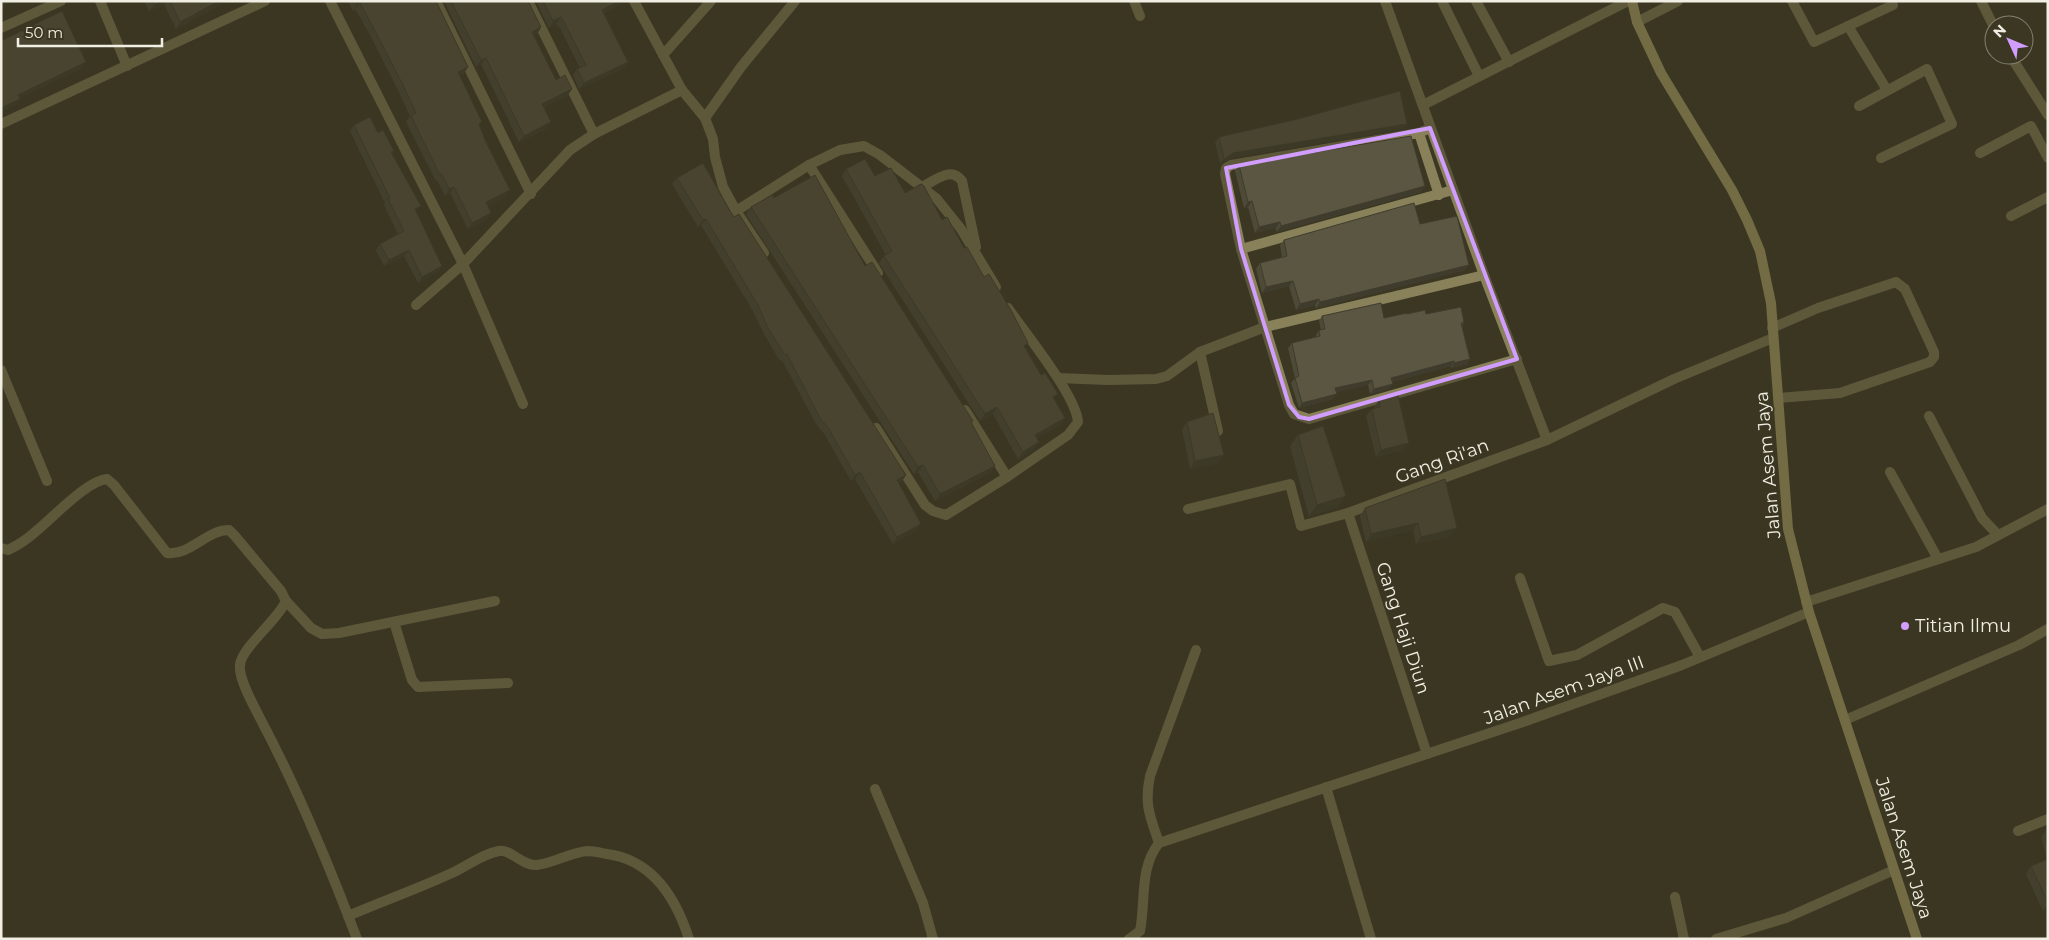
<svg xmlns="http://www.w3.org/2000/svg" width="2049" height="940" viewBox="0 0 2049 940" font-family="Montserrat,sans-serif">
<rect width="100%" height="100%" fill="#3b3723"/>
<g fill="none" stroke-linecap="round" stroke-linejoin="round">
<!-- street -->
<g stroke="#89815a" stroke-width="10">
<polyline points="100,1 127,66"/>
<polyline points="330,1 463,264 523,404"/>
<polyline points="436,1 531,194"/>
<polyline points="528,1 594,134"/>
<polyline points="634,1 682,90 705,118 713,139 715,157 723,187 736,211 764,253"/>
<polyline points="1134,1 1140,16"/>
<polyline points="1385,1 1484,275 1547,440 1674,379 1773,338"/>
<polyline points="1442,1 1479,76"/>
<polyline points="1476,1 1509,62"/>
<polyline points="1792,1 1814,42 1893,5"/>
<polyline points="1981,1 1994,27"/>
<polyline points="1637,22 1678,1"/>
<polyline points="1848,26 1887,90"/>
<polyline points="1,28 61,1"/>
<polyline points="663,55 711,1"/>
<polyline points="2010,55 2048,115"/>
<polyline points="1423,105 1628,1"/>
<polyline points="1859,106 1927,69 1952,124 1881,158"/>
<polyline points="705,118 741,67 795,1"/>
<polyline points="1,124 265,1"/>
<polyline points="1430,128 1419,133 1231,165 1226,168 1225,174 1241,249 1289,405 1294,414 1309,419 1517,359"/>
<polyline points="1419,133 1439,195"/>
<polyline points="1980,153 2031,126 2048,158"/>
<polyline points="809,165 878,273"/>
<path d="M922 187C936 180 951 166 962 181L976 247"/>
<polyline points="736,211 809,165 840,150 864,146 880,155 937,199 961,229 996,287"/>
<polyline points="2011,216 2048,197"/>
<polyline points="1241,249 1453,190"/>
<polyline points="416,305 463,264 570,150 594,134 682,90"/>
<polyline points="1772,328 1818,308 1896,282 1905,289 1934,352 1934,357 1930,362 1840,393 1778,398"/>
<polyline points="1200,352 1218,431"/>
<polyline points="1,370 47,481"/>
<polyline points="1058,378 1108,380 1156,379 1167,376 1200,352 1265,327 1484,275"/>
<polyline points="965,410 1007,477"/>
<polyline points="1929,416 1982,518 1998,535"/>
<path d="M876 428 925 505 933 511 946 515 1007 477 1068 435 1078 422C1076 395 1025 333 1008 308"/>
<polyline points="1890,472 1938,559"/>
<polyline points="1188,509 1290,484 1301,526 1348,513 1547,440"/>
<polyline points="1348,513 1427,754"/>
<path d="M1 548 8 550C14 547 20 544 25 540 46 526 84 481 107 479L114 485 167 553C190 556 206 530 229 530L235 536 281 591 286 601C278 620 241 648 240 665 238 679 256 710 262 722 299 792 329 865 357 939"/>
<polyline points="1520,578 1549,661 1577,655 1663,608 1675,612 1700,657"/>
<polyline points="286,601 311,628 322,634 339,633 495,601"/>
<polyline points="1806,602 1976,547 2048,509"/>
<polyline points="394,622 412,680 418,687 508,683"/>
<polyline points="1845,720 2019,645 2048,629"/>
<polyline points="1326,787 1371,939"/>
<polyline points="875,789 923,903 933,939"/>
<polyline points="2018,831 2048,819"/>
<path d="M1159 843C1150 816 1144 805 1150 776L1196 650"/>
<polyline points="1675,897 1684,939"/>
<path d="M348 916C383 901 420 888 454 872 469 865 482 854 499 851 511 849 522 866 537 865 554 863 571 852 588 851 594 851 601 853 607 854 653 860 676 898 689 939"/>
<path d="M1129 939 1140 931C1146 901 1139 868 1159 843L1520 723 1682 665 1809 612"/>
<polyline points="1716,939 1786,918 1894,870"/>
</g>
<!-- secondary -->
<polyline stroke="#b7aa6b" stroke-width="10" points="1632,1 1637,22 1661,73 1732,190 1747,220 1760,251 1771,303 1788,529 1809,612 1917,939"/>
</g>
<!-- wall -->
<g fill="#4d4a38">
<polygon points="144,1 227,1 176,29 164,4 149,11"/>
<polygon points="348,1 436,1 468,67 464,73 459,76 485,140 510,190 505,197 488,206 487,219 468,229 450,193 445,196 437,180 436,181 406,122 410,116 399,92 368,31 355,9 353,11"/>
<polygon points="444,1 528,1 541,27 537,34 534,35 556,80 572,89 567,96 544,107 546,129 519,142 481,64 476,67"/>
<polygon points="536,1 622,1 619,5 604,13 628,62 624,68 579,89 573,75 577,69 580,68 560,28 556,24 549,28"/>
<polygon points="1407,124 1404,129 1230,158 1220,164 1215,142 1219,137"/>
<polygon points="354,125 378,133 394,151 392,153 416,212 442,266 438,272 418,283 404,256 384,266 376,250 380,244 398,234 384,205 385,203 350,131"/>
<polygon points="1239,165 1421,192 1276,232 1276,228 1255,233 1248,207 1244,208 1235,171"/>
<polygon points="846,169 875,176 905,193 942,220 964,248 984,277 1065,418 1060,425 1037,438 1034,449 1018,459 993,414 980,421 879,263 884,256 886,255 842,176"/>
<polygon points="677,178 730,211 906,475 902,481 899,483 921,524 916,530 893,544 855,479 851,481 825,435 816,424 782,360 780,361 764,334 753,311 701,225 698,227 672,184"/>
<polygon points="774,198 865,266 971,423 995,466 990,473 935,501 918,472 914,474 746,214 751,207"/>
<polygon points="1420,224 1465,270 1316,308 1315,305 1296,310 1289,286 1262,293 1256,269 1260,263 1282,258 1280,245 1284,240"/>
<polygon points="1407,314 1426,314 1464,322 1462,326 1470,359 1467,364 1451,368 1451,366 1392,382 1389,389 1370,394 1368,385 1336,392 1333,399 1299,408 1291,383 1295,378 1288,348 1292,343 1316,337 1316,335 1319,330 1321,330 1319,321 1322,316 1384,318"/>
<polygon points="1379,400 1404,450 1376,457 1366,416 1372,409 1374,408"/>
<polygon points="1187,422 1224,455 1219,463 1190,469 1182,429"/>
<polygon points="1298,435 1338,507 1309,516 1290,446"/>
<polygon points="1445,479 1451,536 1416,544 1413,530 1366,542 1360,516 1365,508"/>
<polygon points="2048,829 2048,908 2043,911 2026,874 2031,866 2047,859 2041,837 2046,830"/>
</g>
<!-- shaded-wall -->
<g fill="#3f3c2e">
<polygon points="5,1 13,1 1,7 1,3"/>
<polygon points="161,1 166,1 164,4 149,11 154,5"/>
<polygon points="219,1 227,1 176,29 180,22"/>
<polygon points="619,1 622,1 619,5 598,16 602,10"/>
<polygon points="360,3 355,9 353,11 357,4"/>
<polygon points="561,17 556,24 549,28 553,21"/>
<polygon points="541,27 537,34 527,39 532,32"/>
<polygon points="486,58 481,64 476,67 481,60"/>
<polygon points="86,62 81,69 14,101 18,95"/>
<polygon points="628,62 624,68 579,89 584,83"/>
<polygon points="468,67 464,73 453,79 458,72"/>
<polygon points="572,89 567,96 538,110 542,104"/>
<polygon points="20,99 16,105 1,112 1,108"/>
<polygon points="551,122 546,129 519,142 524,136"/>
<polygon points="1407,124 1404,129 1230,158 1220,164 1224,159 1233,153"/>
<polygon points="1425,186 1421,192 1276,232 1281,226"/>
<polygon points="454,187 450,193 445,196 449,189"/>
<polygon points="510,190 505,197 482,209 486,202"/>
<polygon points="1252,201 1248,207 1244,208 1248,202"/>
<polygon points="491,213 487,219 468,229 472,223"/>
<polygon points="706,219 701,225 698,227 703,220"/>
<polygon points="1280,222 1276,228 1255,233 1259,227"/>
<polygon points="409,250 404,256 384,266 389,260"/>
<polygon points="1469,265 1465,270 1316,308 1320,302"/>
<polygon points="442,266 438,272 418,283 422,277"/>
<polygon points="1293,281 1289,286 1262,293 1266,287"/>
<polygon points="1319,299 1315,305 1296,310 1300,304"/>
<polygon points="1470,359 1467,364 1451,368 1454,363"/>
<polygon points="1454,361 1451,366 1388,383 1391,378"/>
<polygon points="1372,380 1368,385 1332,393 1335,388"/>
<polygon points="1393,384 1389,389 1370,394 1374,389"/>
<polygon points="1337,394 1333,399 1299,408 1302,403"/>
<polygon points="997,407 993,414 980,421 985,414"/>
<polygon points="1065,418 1060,425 1030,442 1035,435"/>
<polygon points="1039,442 1034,449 1018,459 1023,452"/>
<polygon points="1409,443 1404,450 1376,457 1381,450"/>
<polygon points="1224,455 1219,463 1190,469 1195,461"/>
<polygon points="923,465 918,472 914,474 918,467"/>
<polygon points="995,466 990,473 935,501 940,494"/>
<polygon points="860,472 855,479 851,481 855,475"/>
<polygon points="906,475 902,481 893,486 897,480"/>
<polygon points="1346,496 1338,507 1309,516 1317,505"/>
<polygon points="1418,523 1413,530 1366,542 1371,534"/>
<polygon points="921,524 916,530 893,544 897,537"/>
<polygon points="1457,528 1451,536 1416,544 1421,537"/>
<polygon points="2048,904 2048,908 2043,911"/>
</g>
<!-- building -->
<g fill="#5a5641" stroke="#3f3c2e">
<polygon points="152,1 161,1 154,5"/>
<polygon points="170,1 219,1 180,22"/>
<polygon points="356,1 436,1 468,67 458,72 482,122 479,124 485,140 510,190 486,202 491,213 472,223 454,187 449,189 442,174 440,175 411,116 416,113 403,85 372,25 360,3 357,4"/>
<polygon points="451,1 528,1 541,27 532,32 556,80 565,75 572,89 542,104 551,122 524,136 486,58 481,60"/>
<polygon points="543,1 619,1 602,10 628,62 584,83 577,69 586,65 564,22 561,17 553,21"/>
<polygon points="62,11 86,62 18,95 20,99 1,108 1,41"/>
<polygon points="1400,91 1407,124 1233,153 1224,159 1219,137 1298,119"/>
<polygon points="370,117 378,133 383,130 394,151 391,152 421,206 415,209 442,266 422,277 409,250 389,260 380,244 404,231 388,199 390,198 354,125"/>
<polygon points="1411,136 1425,186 1281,226 1280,222 1259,227 1252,201 1248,202 1239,165"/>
<polygon points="865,159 875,176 891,168 905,193 921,184 924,186 942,220 947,217 964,248 967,247 984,277 989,274 1011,310 1028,343 1024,346 1041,375 1045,373 1058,394 1053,397 1065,418 1035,435 1039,442 1023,452 997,407 985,414 884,256 892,251 846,169"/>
<polygon points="703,163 730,211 734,217 739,214 906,475 897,480 921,524 897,537 860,472 855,475 829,429 820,418 787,354 785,355 768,328 758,305 706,219 703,220 677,178"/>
<polygon points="815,175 865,266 872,262 973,421 971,422 995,466 940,494 923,465 918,467 751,207 772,195 774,198"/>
<polygon points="1414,203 1420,224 1457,216 1469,265 1320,302 1319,299 1300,304 1293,281 1266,287 1260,263 1287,256 1284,240"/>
<polygon points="1381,303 1384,318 1407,313 1407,314 1425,310 1426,314 1461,307 1464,322 1461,323 1470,359 1454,363 1454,361 1391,378 1393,384 1374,389 1372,380 1335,388 1337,394 1302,403 1295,378 1299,376 1292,343 1320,336 1319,330 1325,329 1322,316"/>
<polygon points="1398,395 1409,443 1381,450 1372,409 1380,407 1379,400"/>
<polygon points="1213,413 1224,455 1195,461 1187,422"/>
<polygon points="1323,426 1346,496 1317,505 1298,435"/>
<polygon points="1445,479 1457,528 1421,537 1418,523 1371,534 1365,508"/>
<polygon points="2048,859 2048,902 2031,866"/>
</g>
<!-- marked area -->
<path d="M0 0H2049V940H0ZM1430 128 1517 359 1309 419 1299 417 1289 405 1241 249 1226 168Z" fill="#3b3723" fill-opacity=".55" fill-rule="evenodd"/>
<path fill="none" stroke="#d19dfe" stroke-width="4" stroke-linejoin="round" d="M1430 128 1517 359 1309 419 1299 417 1289 405 1241 249 1226 168Z"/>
<!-- markers -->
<circle fill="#d19dfe" stroke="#3b3723" stroke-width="2" cx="1905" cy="626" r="5"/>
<g text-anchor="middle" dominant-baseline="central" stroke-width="4" stroke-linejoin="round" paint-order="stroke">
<!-- street labels -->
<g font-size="18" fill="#f1efe3" stroke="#3b3723">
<text transform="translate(1442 461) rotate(-20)">Gang Ri'an</text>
<text transform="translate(1768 465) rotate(-95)">Jalan Asem Jaya</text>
<text transform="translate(1403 628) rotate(72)">Gang Haji Diun</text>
<text transform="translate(1564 690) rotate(-20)">Jalan Asem Jaya III</text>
<text transform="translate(1904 848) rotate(72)">Jalan Asem Jaya</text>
</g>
<!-- poi labels -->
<g font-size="18" fill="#f1efe3" stroke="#3b3723" text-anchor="start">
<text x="1915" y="626">Titian Ilmu</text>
</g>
</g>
<!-- border -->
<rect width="2049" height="940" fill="none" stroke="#f1efe3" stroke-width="5"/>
<!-- north arrow -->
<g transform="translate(2009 40) rotate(314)"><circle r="24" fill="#3b3723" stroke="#848170"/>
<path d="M0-4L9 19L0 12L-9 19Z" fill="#d19dfe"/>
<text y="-8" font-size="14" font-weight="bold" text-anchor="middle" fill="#f1efe3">N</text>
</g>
<!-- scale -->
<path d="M18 38v8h144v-8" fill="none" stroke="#f1efe3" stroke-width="2.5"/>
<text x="25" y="38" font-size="15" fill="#f1efe3" stroke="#3b3723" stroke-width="4" paint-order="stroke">50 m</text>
</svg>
